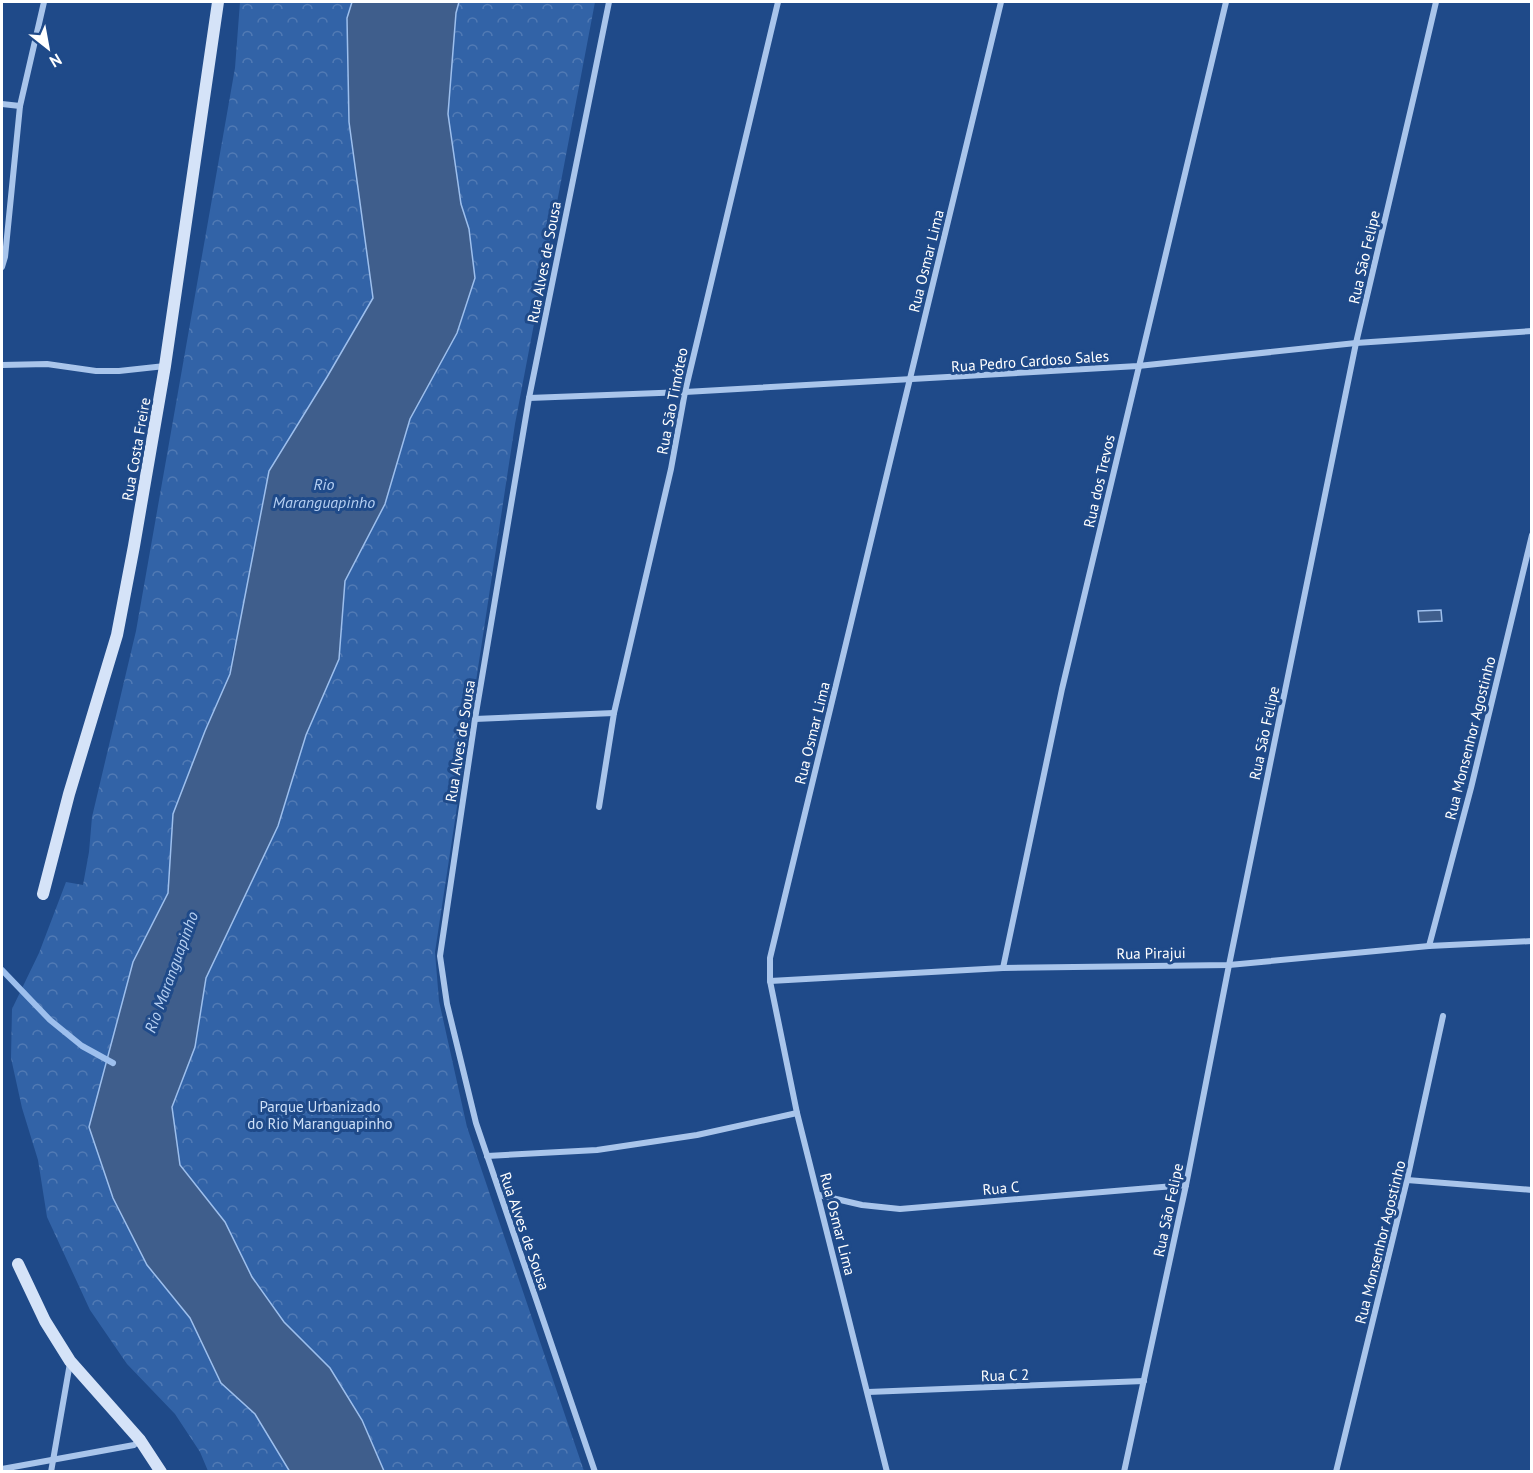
<svg xmlns="http://www.w3.org/2000/svg" width="1533" height="1473" viewBox="0 0 1533 1473" font-family="'PT Sans',sans-serif">
<defs>
<pattern id="forest-crowns" width="20" height="18" patternUnits="userSpaceOnUse" patternTransform="scale(1.5)"><rect width="20" height="18" fill="#3263a7"/><path d="M2 6a3 3 0 1 1 6 0M12 15a3 3 0 1 1 6 0" fill="none" stroke="#517ab4"/></pattern>
</defs>
<rect width="100%" height="100%" fill="#1f4a89"/>
<!-- forest -->
<g fill="url(#forest-crowns)">
<polygon points="240,2 352,2 347,18 349,122 373,298 327,377 233,650 230,674 205,731 173,814 168,893 133,962 89,1127 147,1265 190,1318 221,1383 255,1414 290,1471 208,1471 200,1452 175,1414 127,1364 90,1310 47,1217 38,1160 22,1108 11,1058 12,1009 39,953 66,882 83,885 89,852 92,817 136,631 235,68"/>
<polygon points="459,2 595,2 515,424 435,952 439,1001 467,1127 584,1471 384,1471 362,1420 330,1368 284,1322 252,1277 225,1222 180,1165 172,1106 195,1047 206,978 278,826 306,735 339,659 345,581 385,504 410,419 457,333 469,229 461,204 448,114 456,13"/>
</g>
<!-- water -->
<g fill="#3f5e8c" stroke="#9dbfed" stroke-width="1.5">
<polygon points="352,2 459,2 456,13 448,114 461,204 469,229 475,278 457,333 410,419 385,504 345,581 339,659 306,735 278,826 206,978 195,1047 172,1107 180,1165 225,1222 252,1277 284,1322 330,1368 362,1420 384,1471 290,1472 255,1414 221,1383 190,1318 147,1265 113,1198 89,1127 133,962 168,893 173,814 205,731 230,674 269,471 327,377 373,298 349,122 347,18"/>
<polygon points="1441,610 1442,621 1419,622 1418,611"/>
</g>
<g fill="none" stroke-linecap="round" stroke-linejoin="round">
<!-- stream -->
<polyline stroke="#9dbfed" stroke-width="6" points="2,970 50,1020 82,1046 113,1063"/>
<!-- minor -->
<g stroke="#a9c5eb" stroke-width="6">
<polyline points="2,104 20,106"/>
<polyline points="2,267 5,257 20,106 44,2"/>
<polyline points="2,365 47,364 96,371 119,371 165,366"/>
<polyline points="529,398 685,392 1138,366 1356,343 1532,331"/>
<polyline points="475,719 614,713"/>
<polyline points="599,807 614,713 671,469 685,392 778,2"/>
<polyline points="1429,946 1471,788 1532,535"/>
<polyline points="1003,968 1062,689 1226,2"/>
<polyline points="770,981 1003,968 1229,965 1429,946 1532,941"/>
<polyline points="487,1156 597,1150 697,1135 797,1113"/>
<polyline points="1407,1180 1532,1190"/>
<polyline points="819,1195 862,1205 900,1209 1186,1185"/>
<polyline points="868,1392 1144,1381"/>
<polyline points="2,1469 134,1445 140,1440"/>
<polyline points="51,1472 70,1363"/>
<polyline points="595,1472 476,1123 447,1004 440,956 475,719 529,398 609,2"/>
<polyline points="887,1472 797,1113 770,981 770,958 1001,2"/>
<polyline points="1124,1472 1186,1185 1229,965 1356,343 1436,2"/>
<polyline points="1336,1472 1407,1180 1443,1016"/>
</g>
<!-- secondary -->
<g stroke="#d5e3f8" stroke-width="12">
<polyline points="43,894 69,794 117,635 134,546 165,366 218,2"/>
<polyline points="18,1264 45,1321 70,1361 140,1440 161,1472"/>
</g>
</g>
<g text-anchor="middle" dominant-baseline="central" stroke-width="6" stroke-linejoin="round" paint-order="stroke">
<!-- street labels -->
<g font-size="15" fill="#fff" stroke="#1f4a89">
<text transform="translate(1364 257) rotate(-77)">Rua São Felipe</text>
<text transform="translate(926 261) rotate(-76)">Rua Osmar Lima</text>
<text transform="translate(544 262) rotate(-79)">Rua Alves de Sousa</text>
<text transform="translate(1030 361) rotate(-4)">Rua Pedro Cardoso Sales</text>
<text transform="translate(672 401) rotate(-79)">Rua São Timóteo</text>
<text transform="translate(136 449) rotate(-80)">Rua Costa Freire</text>
<text transform="translate(1099 481) rotate(-77)">Rua dos Trevos</text>
<text transform="translate(812 733) rotate(-76)">Rua Osmar Lima</text>
<text transform="translate(1264 733) rotate(-78)">Rua São Felipe</text>
<text transform="translate(1470 738) rotate(-76)">Rua Monsenhor Agostinho</text>
<text transform="translate(460 741) rotate(-81)">Rua Alves de Sousa</text>
<text transform="translate(1151 953) rotate(-1)">Rua Pirajui</text>
<text transform="translate(1001 1188) rotate(-5)">Rua C</text>
<text transform="translate(1168 1210) rotate(-78)">Rua São Felipe</text>
<text transform="translate(838 1224) rotate(76)">Rua Osmar Lima</text>
<text transform="translate(525 1231) rotate(71)">Rua Alves de Sousa</text>
<text transform="translate(1380 1242) rotate(-76)">Rua Monsenhor Agostinho</text>
<text transform="translate(1005 1375) rotate(-2)">Rua C 2</text>
</g>
<!-- park labels -->
<g font-size="15" fill="#cee0f8" stroke="#1f4a89">
<text x="320" y="1106">Parque Urbanizado<tspan x="320" dy="17">do Rio Maranguapinho</tspan></text>
</g>
<!-- water labels -->
<g font-size="16" font-style="italic" fill="#b5cff2" stroke="#1f4a89">
<text x="324" y="484">Rio<tspan x="324" dy="18">Maranguapinho</tspan></text>
<text transform="translate(171 972) rotate(-70)">Rio Maranguapinho</text>
</g>
</g>
<!-- border -->
<rect width="1533" height="1473" fill="none" stroke="#ffffff" stroke-width="6"/>
<!-- north arrow -->
<g transform="translate(48 48) rotate(149)" stroke="#1f4a89" stroke-width="4.5" paint-order="stroke">
<path d="M0-4.5L10 22L0 15L-10 22Z" fill="#ffffff"/>
<text y="-9" font-size="16" font-weight="bold" text-anchor="middle" fill="#ffffff">N</text>
</g>
</svg>
